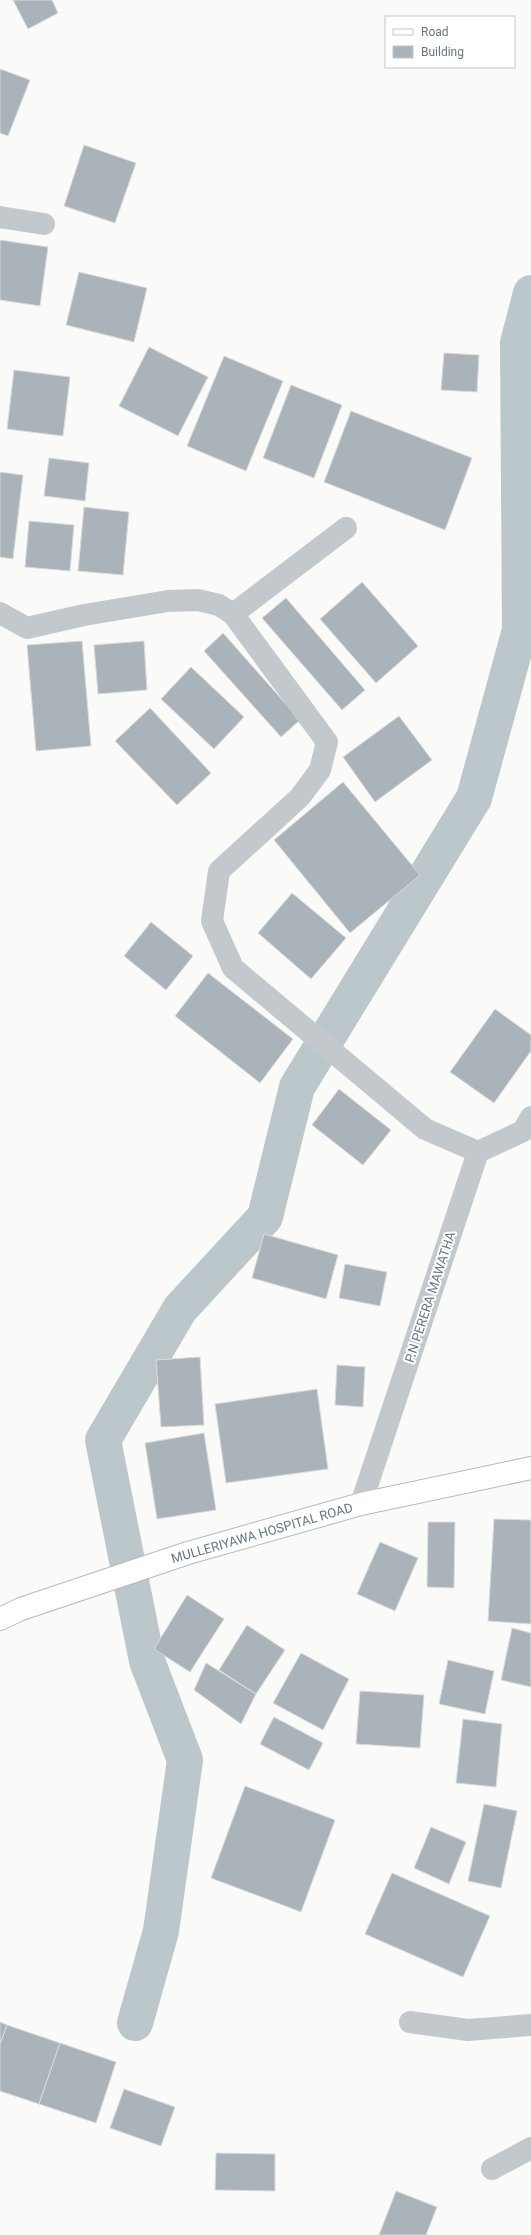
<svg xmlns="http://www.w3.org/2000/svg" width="531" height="2235" viewBox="0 0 531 2235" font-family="Roboto,sans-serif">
<rect width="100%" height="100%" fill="#fafaf8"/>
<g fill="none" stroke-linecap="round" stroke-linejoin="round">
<!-- canal -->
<polyline stroke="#bbc7cb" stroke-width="36" points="135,2023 161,1931 185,1760 147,1661 103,1440 180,1309 265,1217 297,1087 474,798 520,630 518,343 531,293"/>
</g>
<!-- building -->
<g fill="#aab3b9" stroke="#dcdcda">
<polygon points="13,0 52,0 58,13 28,29"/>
<polygon points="0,69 30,80 8,136 0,133"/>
<polygon points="84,145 136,163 115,223 64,206"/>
<polygon points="0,240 48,247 40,306 0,300"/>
<polygon points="79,272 147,288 134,342 66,325"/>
<polygon points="149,347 208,377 178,436 119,406"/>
<polygon points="444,353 479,355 477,392 441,390"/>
<polygon points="224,356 283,381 246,471 187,446"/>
<polygon points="14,370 70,377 63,436 7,429"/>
<polygon points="291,385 342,405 314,478 263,458"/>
<polygon points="351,411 472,458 445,530 324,482"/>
<polygon points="49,458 89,463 85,501 44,496"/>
<polygon points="0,472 23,475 13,559 0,557"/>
<polygon points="84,507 129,512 123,575 78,571"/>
<polygon points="29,521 74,525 70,571 25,567"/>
<polygon points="362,582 418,646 376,683 320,619"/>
<polygon points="286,598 365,690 342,710 262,618"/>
<polygon points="223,633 300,720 281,737 204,651"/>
<polygon points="82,641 91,746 36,751 27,645"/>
<polygon points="144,641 147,690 98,694 94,645"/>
<polygon points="191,667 244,717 214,749 161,699"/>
<polygon points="150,708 211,773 177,805 115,741"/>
<polygon points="399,716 432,760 375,802 343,757"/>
<polygon points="343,782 420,875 350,933 274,840"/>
<polygon points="292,893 346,938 311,979 258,933"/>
<polygon points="151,922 193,956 166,990 124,956"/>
<polygon points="208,973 293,1039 260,1083 175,1016"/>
<polygon points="495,1009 531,1035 531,1051 494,1103 450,1072"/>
<polygon points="339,1089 391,1130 363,1165 312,1125"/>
<polygon points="264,1234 338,1255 326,1299 252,1278"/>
<polygon points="345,1264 387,1272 380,1306 339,1298"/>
<polygon points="200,1357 204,1425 161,1427 156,1360"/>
<polygon points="337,1365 365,1367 363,1407 335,1405"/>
<polygon points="317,1389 328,1469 226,1483 215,1404"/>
<polygon points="204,1433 216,1510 157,1519 145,1443"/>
<polygon points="494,1519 531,1520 531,1624 488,1621"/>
<polygon points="428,1522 455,1522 454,1588 427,1587"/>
<polygon points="380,1542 418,1558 395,1611 357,1594"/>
<polygon points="187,1595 224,1619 190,1672 154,1649"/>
<polygon points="247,1625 285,1650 256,1694 219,1670"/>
<polygon points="512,1628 531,1633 531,1687 501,1680"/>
<polygon points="301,1653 349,1679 323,1730 273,1703"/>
<polygon points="448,1660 494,1671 485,1714 439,1704"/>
<polygon points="206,1663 256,1694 241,1724 194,1690"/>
<polygon points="360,1691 424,1695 420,1748 356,1744"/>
<polygon points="274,1717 323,1743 309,1770 260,1744"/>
<polygon points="463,1719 502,1724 496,1787 456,1783"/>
<polygon points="245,1786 335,1820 301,1912 211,1878"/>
<polygon points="484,1804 517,1811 501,1888 468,1881"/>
<polygon points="431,1827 466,1842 449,1884 414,1868"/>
<polygon points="392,1873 490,1916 463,1977 365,1934"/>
<polygon points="0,2022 7,2025 0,2044"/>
<polygon points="7,2025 60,2043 39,2104 0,2091 0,2044"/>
<polygon points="60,2043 116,2062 96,2123 39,2104"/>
<polygon points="124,2089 175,2107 161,2146 110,2128"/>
<polygon points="216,2153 275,2154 275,2191 215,2190"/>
<polygon points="396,2191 437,2207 426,2235 379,2235"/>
</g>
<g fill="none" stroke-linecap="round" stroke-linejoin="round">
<defs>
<polyline id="primary" points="0,1619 21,1609 188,1553 361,1504 531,1468"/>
</defs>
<!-- primary casing -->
<use href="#primary" stroke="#b5babe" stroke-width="24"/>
<!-- minor -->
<g stroke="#c3c8cc" stroke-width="22">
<polyline points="0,217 44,224"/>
<polyline points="346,528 233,614 327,742 320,770 300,797 219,871 212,921 233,968 425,1129 478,1152"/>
<polyline points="0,613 27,628 84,615 168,601 198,600 219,605 233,614"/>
<polyline points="361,1504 478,1152 523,1131 531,1117"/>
<polyline points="410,2022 468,2030 531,2025"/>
<polyline points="492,2169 531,2148"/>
</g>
<!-- primary -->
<use href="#primary" stroke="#fff" stroke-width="22"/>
</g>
<g text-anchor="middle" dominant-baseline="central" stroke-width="4" stroke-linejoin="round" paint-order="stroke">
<!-- street labels -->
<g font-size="13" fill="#657683" stroke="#fff">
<text transform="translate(430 1297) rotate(-72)">P.N PERERA MAWATHA</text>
<text transform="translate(262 1533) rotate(-16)">MULLERIYAWA HOSPITAL ROAD</text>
</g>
</g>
<!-- legend -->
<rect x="385" y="16" width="130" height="52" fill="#ffffff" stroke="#c1c8cd"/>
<rect x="393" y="29" width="20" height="6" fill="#ffffff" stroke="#c1c8cd"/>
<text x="421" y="36" font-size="12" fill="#657683">Road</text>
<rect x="393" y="46" width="20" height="12" fill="#aab3b9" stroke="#c1c8cd"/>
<text x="421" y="56" font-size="12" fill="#657683">Building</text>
</svg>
